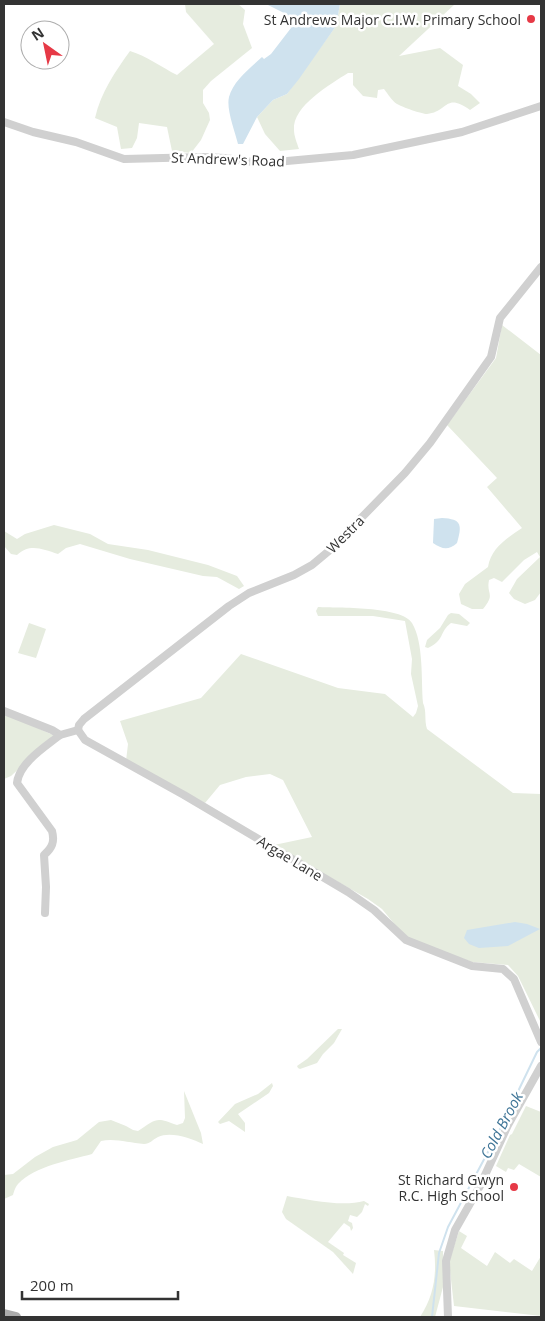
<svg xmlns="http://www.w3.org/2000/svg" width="545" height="1321" viewBox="0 0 545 1321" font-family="'Open Sans',sans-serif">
<rect width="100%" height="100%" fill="#fff"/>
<!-- green -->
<g fill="#e6ecdf">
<path d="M185 4H238L245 10 243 24 252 48 211 81 203 90V103L209 113 210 120 201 140 191 153 172 151 167 127 139 123 137 138 132 148 121 149 117 127 95 118C101 92 115 72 130 51 147 56 161 67 177 75L214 44 186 12Z"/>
<path d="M340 4H455L399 56 440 48 463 65 458 86 471 94 480 103 470 110C445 92 448 112 427 114 422 114 402 107 397 104 392 101 388 94 384 89L378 90 377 98 363 96 353 85V73H348C331 84 292 106 294 130 294 136 297 143 299 149L280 151 265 134 257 117 273 100 287 94 336 26Z"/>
<path d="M502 325 541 355V592L535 600 525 604 514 599 509 593 517 579 540 557 537 552 524 560 502 582 494 578 489 580C486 595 496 593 483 609H472L461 604 459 594 465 584 488 567C491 548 507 538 522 528L487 487 497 478 447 425 496 358Z"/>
<path d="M54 525 90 534 108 544 148 550 208 565 237 576 244 586 239 589 217 577 203 576 130 559 80 544 66 548 58 554C42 549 30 543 17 555L11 554 4 546V531L17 539 25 534Z"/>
<path d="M318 607C337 608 402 606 412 623 424 643 421 680 423 703 427 712 424 719 427 729L513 793 541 794V1023L518 976 508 965 472 962 406 938 382 909 368 899 274 845 312 837 283 780 270 774 246 777 220 785 205 803 126 761 128 744 120 721 201 698 241 654 338 688 385 694 413 717 416 713 418 706 411 674 412 659 405 621 373 616H318L316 611Z"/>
<path d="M451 613 459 614 470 623 467 626 451 623C439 632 445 640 428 648L425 647 427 640 440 628 448 615Z"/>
<polygon points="29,623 46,629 36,658 18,653"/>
<polygon points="4,713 53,735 53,737 11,776 4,779"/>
<polygon points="338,1029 342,1029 334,1043 323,1054 317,1063 300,1069 298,1068 297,1066 307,1059"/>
<polygon points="272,1083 273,1086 269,1093 238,1114 245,1123 245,1132 229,1121 220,1124 218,1122 235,1104 258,1094"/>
<path d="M184 1091 201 1133 203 1144C191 1138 170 1131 158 1137 152 1140 150 1144 144 1144 129 1143 115 1138 101 1141L92 1154C70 1160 35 1166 18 1184 16 1186 14 1191 13 1195L4 1199V1175L13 1174 35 1157 53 1147 77 1140 99 1122 111 1120 126 1126 133 1130 138 1131C157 1118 156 1117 177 1125L183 1123 185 1118Z"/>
<polygon points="526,1106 541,1112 541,1177 519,1164 514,1170 508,1168 506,1172 496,1166 510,1135 512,1134"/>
<path d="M287 1196C309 1200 343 1207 364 1201L369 1204 368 1206 365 1204 362 1212 357 1217 350 1215 348 1221 352 1223 353 1228 351 1231 350 1227 344 1223 328 1242 344 1253 343 1255 356 1263 353 1274 333 1252 286 1219 282 1212Z"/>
<polygon points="459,1231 467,1236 461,1248 487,1266 495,1252 510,1263 514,1259 532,1271 541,1256 541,1316 454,1306 449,1262"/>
<path d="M434 1250 443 1251V1287L435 1317H420C434 1296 437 1274 434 1250Z"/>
</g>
<!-- water -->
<g fill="#cfe2ee">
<path d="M266 4H340L336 26 299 79 287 94 273 100 257 117 243 144H238C235 132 226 109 229 97 233 81 250 68 262 57L264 59 271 54 291 28 284 13Z"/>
<path d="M442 518C462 519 462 525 457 543 448 551 442 549 433 543L434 519Z"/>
<polygon points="515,922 527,924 540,929 508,946 479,948 469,944 464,938 467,930"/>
</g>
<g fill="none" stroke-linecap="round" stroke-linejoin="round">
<!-- stream -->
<polyline stroke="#cfe2ee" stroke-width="2" points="432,1317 439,1253 448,1227 497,1135 537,1052 541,1048"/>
<!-- minor -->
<g stroke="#d0d0d0" stroke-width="8">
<polyline points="4,122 33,132 76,142 124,159 202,157 225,158 253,162 276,162 353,155 462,132 541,106"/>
<polyline points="4,711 52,730 60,735 78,730"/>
<polyline points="78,730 79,725 84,719 229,606 249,593 294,575 312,565 330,550 405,473 430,443 491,357 500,318 541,267"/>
<polyline points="78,730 85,740 184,795 348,892 374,910 406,940 472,966 503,969 514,979 541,1042"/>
<path d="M45 913 46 887 44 855C52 848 55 842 52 831L17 783C19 763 45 747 60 735"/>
<polyline points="448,1317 446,1261 455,1230 480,1186 508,1125 541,1066"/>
</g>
<!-- major -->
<polyline stroke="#ababab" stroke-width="10" points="4,1314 16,1317"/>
</g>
<!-- markers -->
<g fill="#e63946" stroke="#fff" stroke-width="2">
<circle cx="531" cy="19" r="5"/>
<circle cx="514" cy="1187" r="5"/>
</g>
<g text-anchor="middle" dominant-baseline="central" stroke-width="5" stroke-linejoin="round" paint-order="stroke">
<!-- poi labels -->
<g font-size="14" fill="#333" stroke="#fff" text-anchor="end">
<text x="521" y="19">St Andrews Major C.I.W. Primary School</text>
<text x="504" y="1179">St Richard Gwyn<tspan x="504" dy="16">R.C. High School</tspan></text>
</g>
<!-- street labels -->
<g font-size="14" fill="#333" stroke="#fff">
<text transform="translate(228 159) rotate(2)">St Andrew's Road</text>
<text transform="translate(345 534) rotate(-45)">Westra</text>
<text transform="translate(290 858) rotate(31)">Argae Lane</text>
</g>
<!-- water labels -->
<g font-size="15" font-style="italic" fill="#3f7597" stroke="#fff">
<text transform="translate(501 1125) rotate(-62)">Cold Brook</text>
</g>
</g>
<!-- border -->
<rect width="545" height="1321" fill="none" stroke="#333333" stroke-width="10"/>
<!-- north arrow -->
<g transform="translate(45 45) rotate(327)"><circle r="24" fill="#ffffff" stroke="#adadad"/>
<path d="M0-4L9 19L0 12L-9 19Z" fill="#e63946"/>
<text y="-8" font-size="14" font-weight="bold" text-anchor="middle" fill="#333333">N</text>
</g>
<!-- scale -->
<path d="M22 1291v8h156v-8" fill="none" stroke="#333333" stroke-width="2.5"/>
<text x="30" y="1291" font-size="15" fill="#333333" stroke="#ffffff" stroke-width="4" paint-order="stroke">200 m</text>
</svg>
